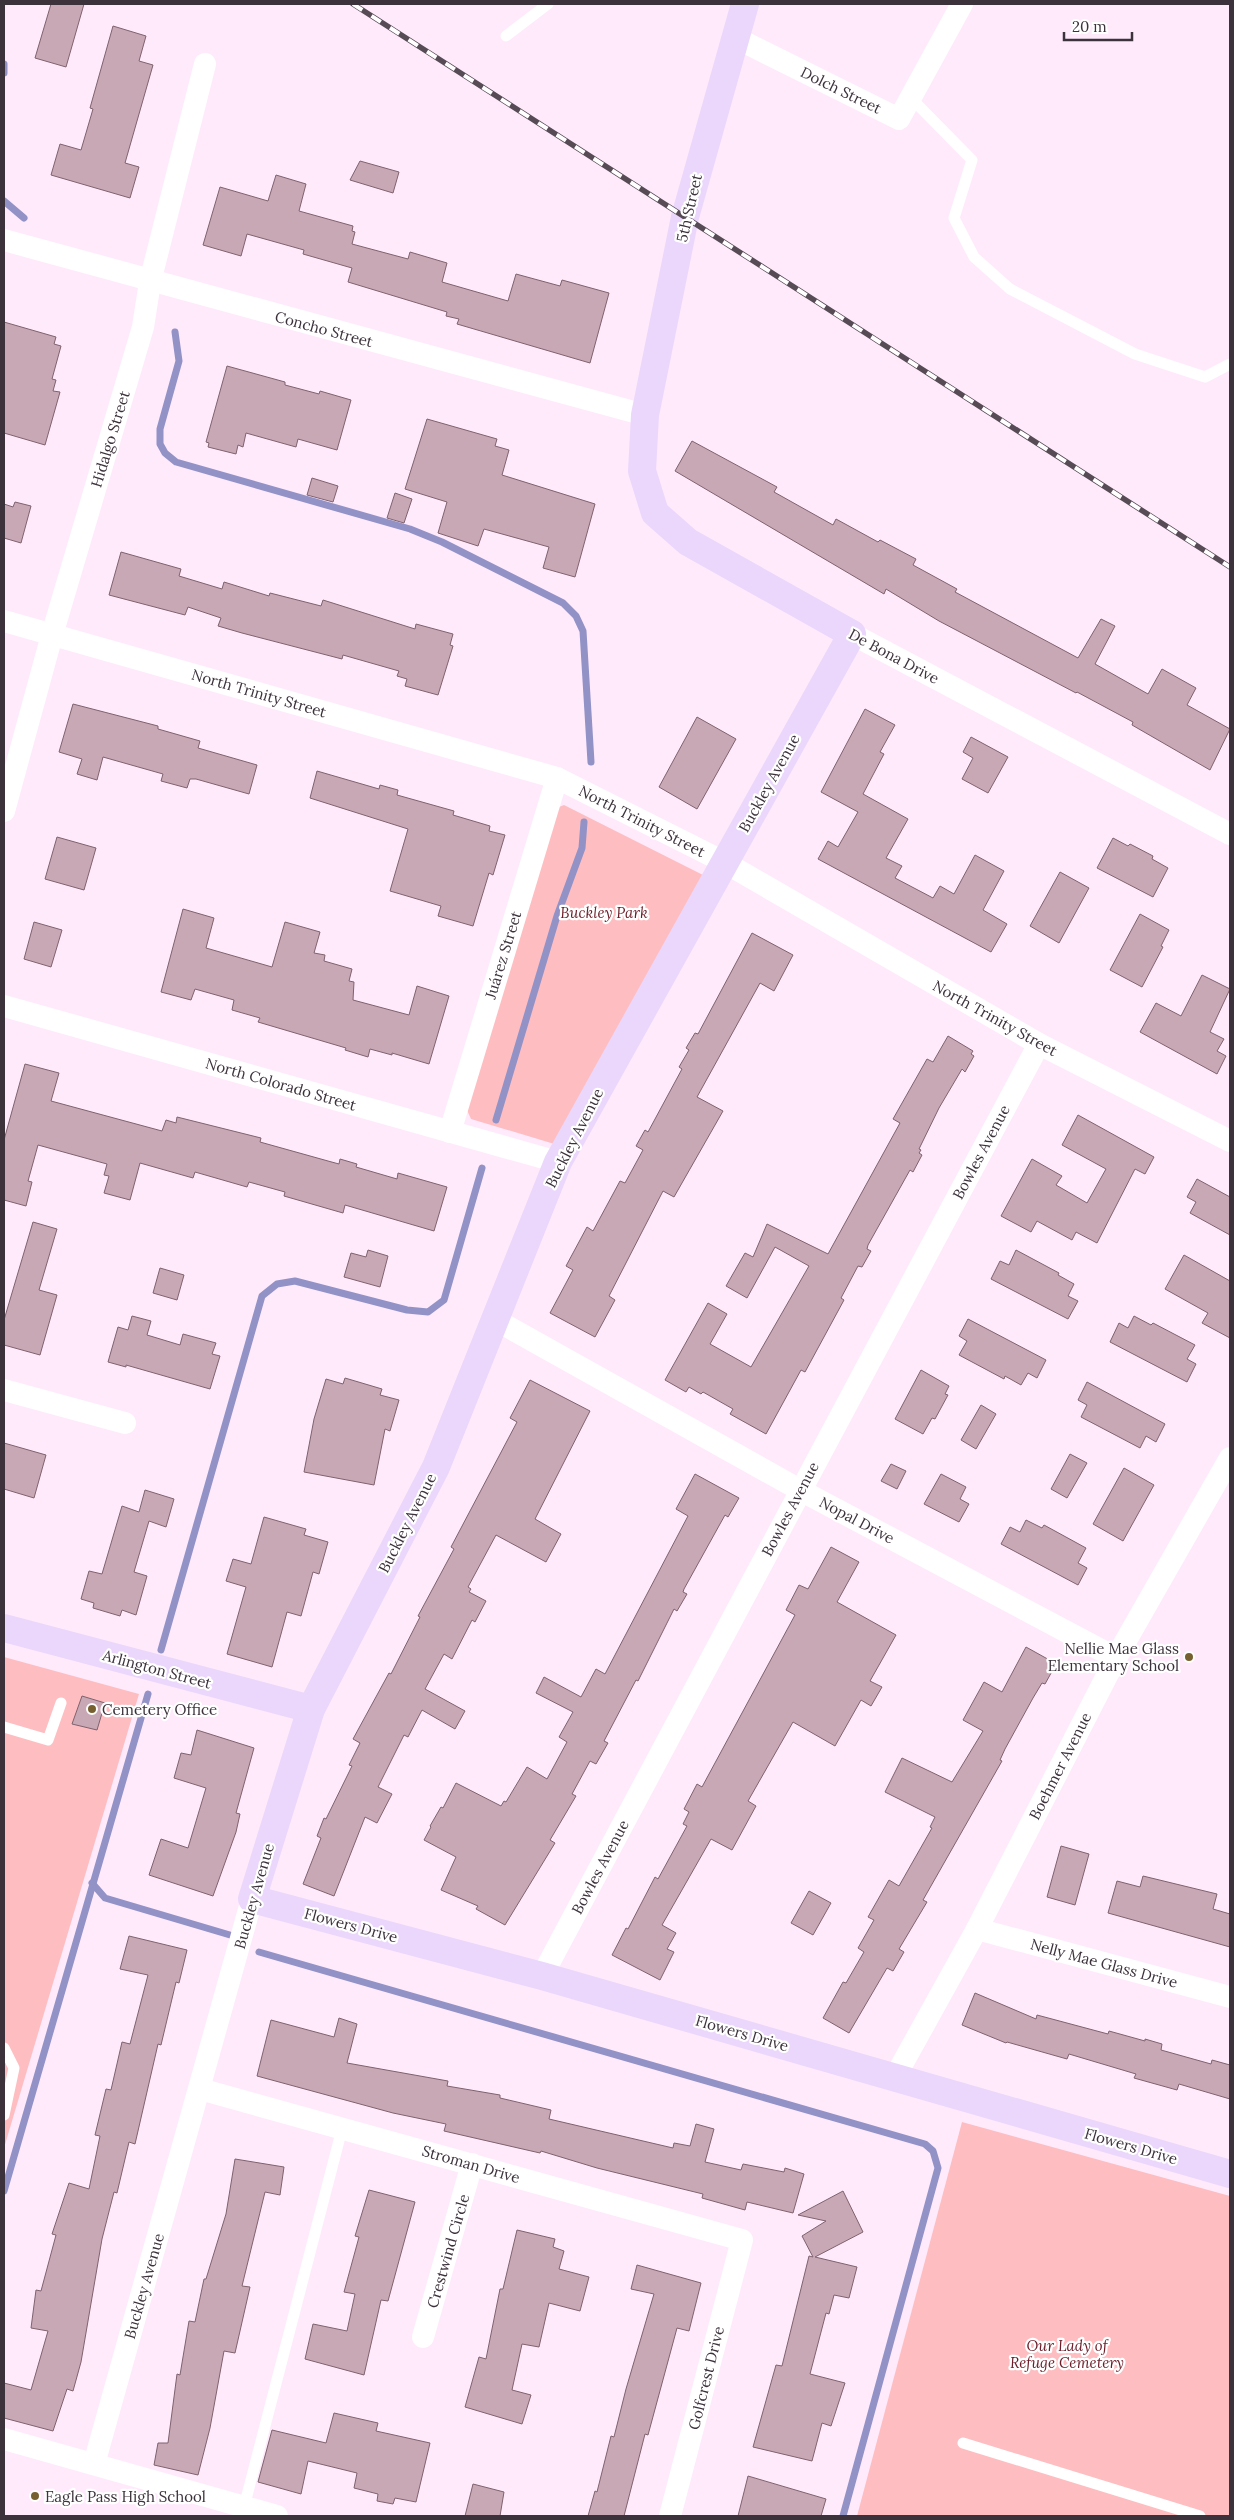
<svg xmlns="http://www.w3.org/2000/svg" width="1234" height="2520" viewBox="0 0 1234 2520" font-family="Lora,serif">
<rect width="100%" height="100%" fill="#ffeafc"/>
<!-- green -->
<g fill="#febec1">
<polygon points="564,805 705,876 561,1146 471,1119 467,1110 559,807"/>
<polygon points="4,1657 139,1694 4,2148"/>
<polygon points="962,2122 1230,2196 1230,2516 857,2516"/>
</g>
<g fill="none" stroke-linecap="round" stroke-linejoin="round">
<!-- stream -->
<g stroke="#9292c7" stroke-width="7">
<polyline points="4,64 4,73"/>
<polyline points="4,201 24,218"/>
<polyline points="175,332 179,361 160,429 160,444 165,453 176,462 410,529 442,542 563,603 576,616 583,631 591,762"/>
<polyline points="496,1120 557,916 582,848 584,822"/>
<polyline points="161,1650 262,1296 277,1284 295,1281 407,1310 428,1312 444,1300 482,1168"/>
<polyline points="92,1883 105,1898 230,1935"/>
<polyline points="259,1952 925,2144 933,2151 938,2168 843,2516"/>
<polyline points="4,2191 148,1694"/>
</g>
</g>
<!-- building -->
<g fill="#c8a8b4" stroke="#7f626e">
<polygon points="51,4 84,4 66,67 35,58"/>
<polygon points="113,26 146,36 139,61 153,65 125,163 139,167 130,198 51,175 60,144 81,150 93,109 90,108"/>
<polygon points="360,161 399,172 393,193 350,180"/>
<polygon points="276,175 306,184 299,211 353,226 352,231 355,232 352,244 408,259 410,252 447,263 442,282 508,301 516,274 560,286 562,280 609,293 590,363 457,324 459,319 446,316 447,312 348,282 352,268 303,254 304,250 247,234 241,256 203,245 220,187 268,201"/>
<polygon points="4,322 56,337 54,344 61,346 52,379 56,380 53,391 60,392 45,445 4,433"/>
<polygon points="227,366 285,382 285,385 319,394 320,391 351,400 337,450 298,439 296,447 246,433 243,447 238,445 236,454 208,447 209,443 206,442"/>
<polygon points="427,419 497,439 495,446 509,450 502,475 595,504 575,577 543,568 549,547 484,529 478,546 438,533 447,502 405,489"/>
<polygon points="692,441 777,487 774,492 833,525 836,519 878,542 880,540 916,559 913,565 957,589 955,592 1078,658 1101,619 1115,626 1095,664 1148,694 1162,669 1196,688 1187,705 1230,729 1210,770 1132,725 1133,722 1077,692 1076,693 939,621 886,589 884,594 675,471"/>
<polygon points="312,478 338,486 333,502 307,495"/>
<polygon points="395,493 412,499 404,523 387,518"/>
<polygon points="15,502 31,506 21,543 4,538 4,504 13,507"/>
<polygon points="121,552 181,569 179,576 222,589 224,582 269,596 270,593 321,606 323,600 415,629 416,624 453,634 450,645 453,646 438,695 405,686 407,679 397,676 399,671 343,655 342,659 242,633 218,626 221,618 188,607 185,615 109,595"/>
<polygon points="73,704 158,726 158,729 200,741 198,748 257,765 249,794 196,779 190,779 187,788 161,781 163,774 103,757 97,780 77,774 82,759 59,752"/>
<polygon points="865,709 895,725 880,752 884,754 863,794 908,819 886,858 902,866 895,878 933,898 940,886 954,894 975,855 1004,871 983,910 1007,924 991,952 818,859 828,841 838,847 858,812 821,792"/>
<polygon points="697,717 736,739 697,809 659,787"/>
<polygon points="971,737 1008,757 988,793 962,779 973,758 963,752"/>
<polygon points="317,771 379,789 380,785 398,790 397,795 454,811 453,815 490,826 489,831 505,835 493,875 489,873 473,926 438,916 441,906 390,891 408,829 310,798"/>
<polygon points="57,837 96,848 84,890 45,879"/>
<polygon points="1113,838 1128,846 1130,844 1153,856 1152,859 1168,868 1153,897 1097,868"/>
<polygon points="1060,872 1089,888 1059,943 1030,926"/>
<polygon points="183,909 214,918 206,948 272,967 285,922 320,932 314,953 325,955 324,961 352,969 349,981 354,982 353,1000 409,1015 417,986 449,996 429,1064 392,1053 392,1055 370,1049 368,1057 345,1050 346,1048 258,1022 260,1018 232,1010 234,1000 195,989 191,1000 161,992"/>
<polygon points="1140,914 1169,930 1161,946 1163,947 1142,987 1110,970"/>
<polygon points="34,922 62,930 51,967 24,959"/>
<polygon points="752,933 793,955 774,991 760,983 697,1097 723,1111 674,1197 663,1191 609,1296 615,1300 595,1337 550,1313 573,1270 566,1266 587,1227 593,1231 620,1181 625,1183 643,1150 636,1146 645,1130 648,1132 682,1069 679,1067 689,1050 686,1048 695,1033 698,1034"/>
<polygon points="1202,975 1230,989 1210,1032 1224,1039 1217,1051 1226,1056 1217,1074 1140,1032 1156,1003 1181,1016"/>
<polygon points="948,1036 973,1051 971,1054 974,1056 965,1072 962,1069 939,1108 919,1149 921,1150 919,1153 922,1155 913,1172 910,1170 868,1245 867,1249 871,1251 862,1267 858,1266 841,1298 844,1300 805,1372 801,1370 766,1434 730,1414 733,1409 703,1392 701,1394 689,1387 686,1392 665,1380 708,1303 727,1314 710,1344 751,1367 809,1266 775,1247 747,1298 726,1286 745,1253 753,1257 767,1224 828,1254 900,1123 893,1119 927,1059 933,1062"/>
<polygon points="25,1064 59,1073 51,1101 162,1131 166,1120 176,1123 177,1117 261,1138 260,1142 328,1161 339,1164 340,1159 357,1164 356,1167 397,1179 398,1173 447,1187 434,1231 345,1205 343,1213 284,1196 285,1192 249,1182 247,1187 195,1172 193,1178 140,1163 130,1200 104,1193 109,1176 104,1175 107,1164 38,1145 28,1181 32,1182 26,1206 4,1200 4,1140"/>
<polygon points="1078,1115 1154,1157 1145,1174 1135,1169 1097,1243 1076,1232 1072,1240 1037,1221 1031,1232 1001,1216 1032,1159 1062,1176 1056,1185 1087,1203 1106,1169 1062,1145"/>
<polygon points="1197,1179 1230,1197 1230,1235 1190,1213 1196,1202 1187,1197"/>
<polygon points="33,1222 57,1229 39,1290 57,1295 40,1355 4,1345 4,1320"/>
<polygon points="368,1250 388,1256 380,1287 344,1277 351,1253 366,1257"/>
<polygon points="1016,1250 1059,1273 1058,1275 1074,1284 1068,1296 1078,1301 1068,1319 991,1279 1000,1261 1009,1265"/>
<polygon points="1184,1255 1230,1281 1230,1338 1202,1323 1208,1313 1165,1289"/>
<polygon points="160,1268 184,1275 177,1300 153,1293"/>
<polygon points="132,1316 151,1321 147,1335 180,1345 183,1334 216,1343 212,1354 220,1356 210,1389 126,1365 126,1367 108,1362 118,1327 128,1330"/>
<polygon points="1134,1316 1151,1325 1153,1323 1195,1345 1187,1359 1196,1364 1187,1382 1110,1342 1119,1323 1128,1328"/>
<polygon points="968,1319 1046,1360 1037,1378 1028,1373 1021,1385 1005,1376 1004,1379 959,1355 967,1341 959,1336"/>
<polygon points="921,1370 949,1386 945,1394 948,1395 935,1419 932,1418 923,1434 895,1419"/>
<polygon points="345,1378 382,1389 380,1395 399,1400 390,1431 385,1429 374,1485 304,1472 314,1419 326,1379 343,1384"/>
<polygon points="530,1380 590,1411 535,1519 561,1534 546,1562 496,1535 468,1587 471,1589 469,1592 486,1601 475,1622 472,1620 452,1659 444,1654 425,1689 465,1711 455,1729 422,1710 408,1737 404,1735 378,1787 392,1794 377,1823 365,1817 334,1896 303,1884 321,1838 317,1836 324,1818 326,1819 352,1766 349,1765 360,1743 353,1739 389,1673 391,1674 420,1617 418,1616 454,1549 451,1547 517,1422 510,1418"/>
<polygon points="1087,1382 1165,1424 1156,1442 1146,1436 1140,1448 1081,1417 1087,1405 1078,1400"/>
<polygon points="981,1405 996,1414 976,1449 961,1440"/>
<polygon points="4,1443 46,1455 34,1498 4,1489"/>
<polygon points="1070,1454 1087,1463 1067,1498 1051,1489"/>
<polygon points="891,1464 906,1471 897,1489 881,1481"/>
<polygon points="1124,1468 1154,1485 1123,1541 1093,1524"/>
<polygon points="695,1474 739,1498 728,1517 725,1515 684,1589 683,1592 687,1594 677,1611 674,1609 638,1681 636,1680 604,1741 608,1743 596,1764 590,1761 572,1794 576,1796 550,1840 555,1843 505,1925 476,1909 478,1906 441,1890 456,1857 424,1840 431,1827 430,1826 441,1807 443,1808 456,1783 501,1806 504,1801 506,1802 527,1767 547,1779 567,1742 559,1737 573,1712 536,1693 544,1677 581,1697 596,1669 605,1674 688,1516 676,1509"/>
<polygon points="941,1474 966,1487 960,1499 969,1504 959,1522 924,1504"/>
<polygon points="145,1490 174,1499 166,1527 149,1521 134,1572 147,1576 136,1615 122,1610 120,1616 93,1608 94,1603 81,1599 89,1571 102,1574 122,1506 139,1512"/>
<polygon points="264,1517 306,1529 304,1535 328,1542 319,1574 313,1572 301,1616 287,1612 272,1667 227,1654 246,1587 226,1581 233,1559 251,1564"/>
<polygon points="1026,1520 1042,1528 1044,1525 1086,1548 1078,1563 1087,1568 1078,1585 1001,1544 1010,1527 1020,1532"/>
<polygon points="831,1547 859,1562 837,1602 896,1635 870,1681 882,1687 871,1706 861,1700 835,1746 793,1722 748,1801 756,1806 732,1850 711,1839 662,1925 676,1933 667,1949 674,1952 660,1980 612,1955 626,1928 628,1929 655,1877 658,1879 687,1826 683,1824 689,1812 684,1809 697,1784 702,1787 795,1615 786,1610 799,1585 808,1589"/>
<polygon points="1026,1647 1053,1662 1052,1664 1055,1666 1045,1684 1042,1683 1033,1698 1005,1749 1000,1760 1002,1761 923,1900 927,1902 899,1949 904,1952 893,1971 887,1968 849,2033 823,2018 843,1982 846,1983 864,1952 858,1948 874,1920 868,1917 889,1880 899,1886 932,1828 930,1827 935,1817 885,1792 902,1758 952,1782 983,1731 963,1720 984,1682 1002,1692"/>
<polygon points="82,1696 105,1703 97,1730 72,1724"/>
<polygon points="197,1730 254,1748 236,1813 240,1814 236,1832 213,1896 149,1875 161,1839 188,1848 206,1788 174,1778 181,1753 191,1755"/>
<polygon points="1061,1846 1089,1854 1075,1905 1047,1897"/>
<polygon points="1143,1876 1217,1894 1213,1909 1230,1914 1230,1947 1108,1913 1117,1881 1140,1887"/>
<polygon points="809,1891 831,1903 813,1935 791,1923"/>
<polygon points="129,1936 187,1950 179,1983 176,1982 161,2045 158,2044 135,2144 129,2142 117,2193 114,2192 102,2239 81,2362 73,2391 67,2389 53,2431 4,2418 4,2383 31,2390 48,2331 31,2328 36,2290 41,2291 56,2235 52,2234 69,2183 89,2189 100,2136 95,2135 106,2089 111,2090 122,2042 130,2044 148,1975 120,1969"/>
<polygon points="975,1993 1036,2019 1037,2015 1108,2034 1109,2031 1145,2041 1145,2039 1162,2044 1161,2050 1211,2064 1212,2060 1230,2065 1230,2099 1179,2084 1177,2090 1134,2078 1136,2074 1069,2054 1067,2059 1007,2042 1006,2043 962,2025"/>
<polygon points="339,2018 357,2024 347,2063 448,2081 447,2086 500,2095 500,2098 551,2110 549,2119 673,2148 674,2143 690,2146 696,2124 714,2129 705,2162 741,2170 743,2164 784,2172 785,2168 804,2174 793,2213 747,2202 745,2210 702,2198 703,2194 597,2168 541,2151 540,2153 444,2131 446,2124 393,2113 257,2076 271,2020 334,2037"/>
<polygon points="235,2159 284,2167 280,2195 265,2192 242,2286 250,2287 235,2353 224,2351 210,2428 198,2475 154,2465 158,2443 168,2443 177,2374 180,2375 189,2321 195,2322 204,2279 206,2279 226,2214"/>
<polygon points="369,2190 415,2202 388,2301 381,2300 364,2375 305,2359 313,2324 347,2331 355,2294 344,2292 359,2237 355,2236"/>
<polygon points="843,2191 863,2232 815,2257 857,2267 849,2298 834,2295 829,2314 826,2313 810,2374 845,2383 831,2426 822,2423 812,2461 753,2447 776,2365 782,2366 809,2256 813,2257 802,2236 826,2221 798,2215"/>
<polygon points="517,2230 555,2239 553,2247 564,2251 559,2269 589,2277 580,2311 549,2303 539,2347 522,2344 512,2390 531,2395 522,2424 465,2407 479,2357 486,2359 500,2289 503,2289"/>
<polygon points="637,2265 701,2283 689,2331 677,2328 648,2435 645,2434 624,2516 588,2516 595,2491 597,2492 611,2436 614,2437 626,2389 654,2294 631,2289"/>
<polygon points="334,2413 378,2423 376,2431 430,2443 416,2502 395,2498 393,2504 377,2501 378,2494 354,2488 357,2473 308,2461 301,2494 258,2482 272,2430 326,2443"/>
<polygon points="748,2476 826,2499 821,2516 738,2516"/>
<polygon points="473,2484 504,2492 500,2516 465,2516"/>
</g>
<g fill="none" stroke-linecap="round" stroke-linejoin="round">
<!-- lane -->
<g stroke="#fff" stroke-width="11">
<polyline points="506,36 548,4"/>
<polyline points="911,98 972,160 954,218 974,257 1010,289 1135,354 1205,377 1230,364"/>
<polyline points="4,1727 48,1740 61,1703"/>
<polyline points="4,2048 14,2068 4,2115"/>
<polyline points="963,2443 1200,2516"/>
<polyline points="244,2507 342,2129"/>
</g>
<!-- street -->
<g stroke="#fff" stroke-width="22">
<polyline points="736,38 899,119 962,4"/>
<polyline points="4,240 645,415"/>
<polyline points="4,621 557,778 724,862 1039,1044 1230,1141"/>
<polyline points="852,634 1230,834"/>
<polyline points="4,811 52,635 143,327 150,282 205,64"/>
<polyline points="4,1006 558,1162"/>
<polyline points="450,1132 557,778"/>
<polyline points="494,1319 800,1490 1116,1658"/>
<polyline points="4,1390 125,1423"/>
<polyline points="977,1929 1230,1997"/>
<polyline points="542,1976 1039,1044"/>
<polyline points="895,2077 977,1929 1116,1658 1230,1458"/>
<polyline points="200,2089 742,2240 670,2516"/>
<polyline points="423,2337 472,2164"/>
<polyline points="4,2439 277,2516"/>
<polyline points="94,2464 252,1899"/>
</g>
<!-- secondary -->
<g stroke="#ebd7fb" stroke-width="28">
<polyline points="745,4 685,217 645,415 642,471 655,513 688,542 852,634 558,1162 436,1467 311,1709 252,1899 542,1976 1230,2174"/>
<polyline points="4,1628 311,1709"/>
</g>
<defs>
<polyline id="rail" points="353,4 1230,567"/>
</defs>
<!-- rail casing -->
<use href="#rail" stroke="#574c56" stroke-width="5.5"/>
<!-- rail -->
<use href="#rail" stroke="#fff" stroke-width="4" stroke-dasharray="11" stroke-linecap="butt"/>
</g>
<!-- markers -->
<g fill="#776030" stroke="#fff" stroke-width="2">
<circle cx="1189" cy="1657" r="5"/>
<circle cx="92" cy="1709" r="5"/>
<circle cx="35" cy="2496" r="5"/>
</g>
<g text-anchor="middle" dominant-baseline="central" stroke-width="4.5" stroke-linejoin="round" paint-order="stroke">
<!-- street labels -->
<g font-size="15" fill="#3c323b" stroke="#fff">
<text transform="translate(841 90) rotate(26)">Dolch Street</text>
<text transform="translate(689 208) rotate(-77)">5th Street</text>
<text transform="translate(324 329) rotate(15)">Concho Street</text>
<text transform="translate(110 439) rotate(-73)">Hidalgo Street</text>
<text transform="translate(894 656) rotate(28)">De Bona Drive</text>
<text transform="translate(259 693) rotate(16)">North Trinity Street</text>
<text transform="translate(769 783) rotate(-61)">Buckley Avenue</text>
<text transform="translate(642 821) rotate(27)">North Trinity Street</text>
<text transform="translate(503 955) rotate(-73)">Juárez Street</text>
<text transform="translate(995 1018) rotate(29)">North Trinity Street</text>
<text transform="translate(281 1084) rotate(16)">North Colorado Street</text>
<text transform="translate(574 1138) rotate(-63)">Buckley Avenue</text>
<text transform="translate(981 1152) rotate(-62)">Bowles Avenue</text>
<text transform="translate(790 1509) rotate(-62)">Bowles Avenue</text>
<text transform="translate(857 1520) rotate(28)">Nopal Drive</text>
<text transform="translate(407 1523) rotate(-63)">Buckley Avenue</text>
<text transform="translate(157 1669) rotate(15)">Arlington Street</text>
<text transform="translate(1060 1766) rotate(-63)">Boehmer Avenue</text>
<text transform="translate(600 1867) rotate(-62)">Bowles Avenue</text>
<text transform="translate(254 1896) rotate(-74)">Buckley Avenue</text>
<text transform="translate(351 1925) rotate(15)">Flowers Drive</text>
<text transform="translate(1104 1963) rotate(15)">Nelly Mae Glass Drive</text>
<text transform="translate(742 2033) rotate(16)">Flowers Drive</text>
<text transform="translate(1131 2146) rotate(16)">Flowers Drive</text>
<text transform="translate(471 2164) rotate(16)">Stroman Drive</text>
<text transform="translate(448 2251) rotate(-74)">Crestwind Circle</text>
<text transform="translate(144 2286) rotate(-74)">Buckley Avenue</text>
<text transform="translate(706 2378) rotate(-76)">Golfcrest Drive</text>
</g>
<!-- park labels -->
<g font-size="15" font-style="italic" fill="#6a1d29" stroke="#fff">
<text x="604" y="912">Buckley Park</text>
<text x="1067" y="2345">Our Lady of<tspan x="1067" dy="17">Refuge Cemetery</tspan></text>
</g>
<!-- poi labels -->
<g font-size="15" fill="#3c323b" stroke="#fff" text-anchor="start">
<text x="1179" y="1648" text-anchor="end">Nellie Mae Glass<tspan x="1179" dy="17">Elementary School</tspan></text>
<text x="102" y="1709">Cemetery Office</text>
<text x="45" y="2496">Eagle Pass High School</text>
</g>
</g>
<!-- border -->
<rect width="1234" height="2520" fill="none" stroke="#3c323b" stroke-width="10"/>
<!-- scale -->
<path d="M1064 32v8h68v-8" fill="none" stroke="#3c323b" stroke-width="2.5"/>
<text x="1072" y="32" font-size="15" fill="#3c323b" stroke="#ffffff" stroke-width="4" paint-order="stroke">20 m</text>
</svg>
